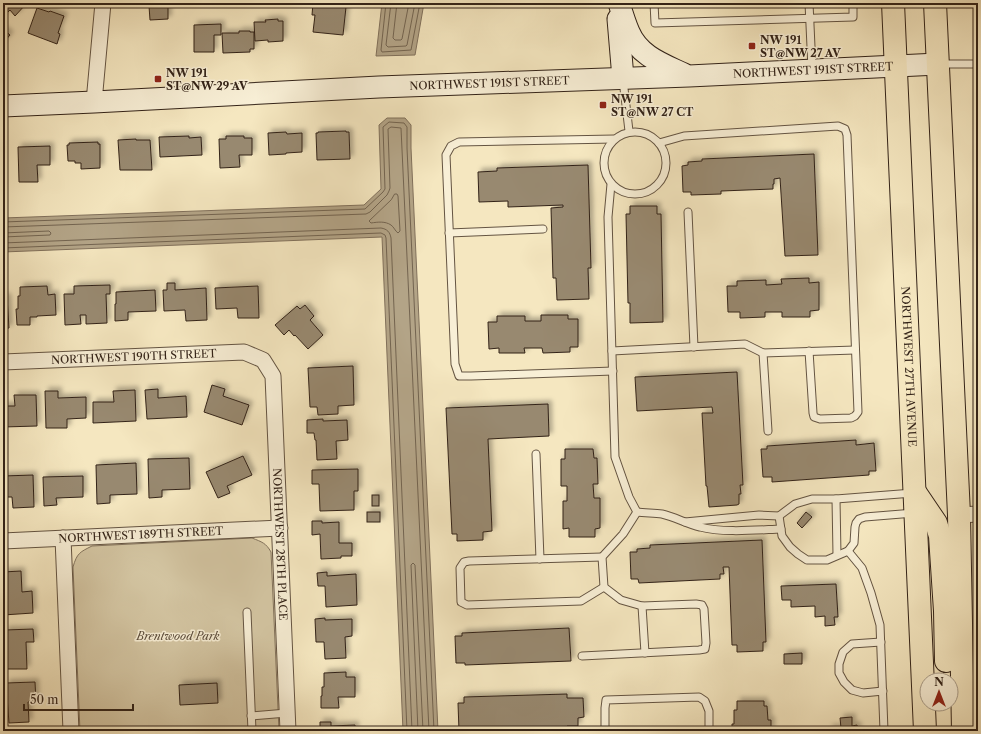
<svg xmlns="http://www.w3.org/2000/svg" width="981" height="734" viewBox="0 0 981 734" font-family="'Libre Caslon Text',serif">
<defs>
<filter id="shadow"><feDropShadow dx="3.5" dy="-3.5" stdDeviation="2" flood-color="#0004"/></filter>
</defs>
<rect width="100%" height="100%" fill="#f5e7c0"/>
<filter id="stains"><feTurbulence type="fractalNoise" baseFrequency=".005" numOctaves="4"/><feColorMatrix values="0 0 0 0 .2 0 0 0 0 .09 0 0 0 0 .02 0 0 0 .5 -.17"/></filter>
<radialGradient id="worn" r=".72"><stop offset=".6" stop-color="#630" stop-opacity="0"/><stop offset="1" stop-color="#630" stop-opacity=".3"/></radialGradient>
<!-- green -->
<path fill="#d4c6a3" stroke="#84745e" d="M252 538C262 542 266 543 271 552L279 731H80L73 567C77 553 80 552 92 546Z"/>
<!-- water -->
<g fill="#b3a487" stroke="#80705b">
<polygon points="382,3 424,3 415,55 376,56"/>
<polygon points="387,118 405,118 411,125 411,148 438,731 403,731 382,237 3,252 3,218 364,205 381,189 379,125"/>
</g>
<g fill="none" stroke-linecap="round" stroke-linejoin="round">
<!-- shore -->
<g stroke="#736450" stroke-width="1">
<polyline points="386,3 381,50 382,52 411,50 420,3"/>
<polyline points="391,3 386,45 388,47 406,46 407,45 415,3"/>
<polyline points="397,3 393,38 395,40 401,40 402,39 409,3"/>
<path d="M395 194H397L398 196 400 231 398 233C395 231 394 227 391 225 385 221 378 222 371 223L369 221 391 200Z"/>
<polyline points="3,222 365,209 383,192 385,189 383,127 389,122 404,123 407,127 407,148 434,731"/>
<polyline points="3,227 366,214 370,212 387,195 389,191 390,188 388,129 391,127 401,128 429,731"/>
<polyline points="3,233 49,231 51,233 50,235 3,237"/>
<path d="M3 243 381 228C387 229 390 232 391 238L412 731"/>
<polyline points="3,248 381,233 385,235 386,238 407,731"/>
<polyline points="418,731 411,565 413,563 415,565 423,731"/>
</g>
</g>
<!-- building -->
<g fill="#98896f" stroke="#332318" filter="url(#shadow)">
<polygon points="3,3 25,3 26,4 15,16 10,10 3,17"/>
<polygon points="147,3 170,3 170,6 168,6 168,19 150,20 149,6 147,6"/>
<polygon points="313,3 346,7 343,35 313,32 315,15 312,15"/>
<polygon points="37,8 49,12 50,11 64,16 58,33 60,34 57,44 28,33"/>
<polygon points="278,19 278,21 283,21 283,41 268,42 268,40 255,41 254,22 266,22 265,20"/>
<polygon points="221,24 221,35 214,35 214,52 194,52 194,25"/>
<polygon points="3,29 10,35 3,43"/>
<polygon points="239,31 250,31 250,32 254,32 254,49 250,49 250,52 223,53 222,33 239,33"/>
<polygon points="346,131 346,132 349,132 350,159 317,160 316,133 318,133 318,132"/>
<polygon points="286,132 287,134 302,133 302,152 286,153 286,154 269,155 268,133"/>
<polygon points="189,136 189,138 201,137 202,155 160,157 159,137"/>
<polygon points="226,136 244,136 244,138 252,138 252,155 239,155 240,167 220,168 219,139 226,139"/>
<polygon points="136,139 136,140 150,140 152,170 120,170 118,140"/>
<polygon points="98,142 98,144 100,144 100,168 81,169 81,163 75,163 75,161 68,161 67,145 69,145 69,143"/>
<polygon points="50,146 50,165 37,165 38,182 19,182 18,147"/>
<polygon points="814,154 818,255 785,256 780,178 774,179 774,184 773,184 773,189 721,191 721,194 691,195 691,192 683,192 682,166 688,165 688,162 702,161 702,159"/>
<polygon points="588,165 591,268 588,268 589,299 557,300 556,278 553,278 551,208 563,207 563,205 508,207 508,201 479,202 478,172 497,171 497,168"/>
<polygon points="630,206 657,206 657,214 661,214 663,322 630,323 630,303 628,303 626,214 630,214"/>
<polygon points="809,278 809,283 819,282 819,310 810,311 810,317 782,317 782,312 765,312 765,317 740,318 740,312 728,312 727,286 737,286 737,281 766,280 766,285 782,284 781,279"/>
<polygon points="167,283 175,283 175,290 206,288 207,320 186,321 185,310 164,311 163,290 167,290"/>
<polygon points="110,285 110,294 106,294 107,323 86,324 86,315 80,315 81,324 65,325 64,294 74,294 74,286"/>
<polygon points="47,286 48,295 55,294 56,315 37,316 37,317 30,317 30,325 17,325 16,309 18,309 18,296 20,296 20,287"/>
<polygon points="258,286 259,318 238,318 237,308 216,309 215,288"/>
<polygon points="155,290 156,311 128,312 128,320 115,321 115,304 116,304 116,292"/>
<polygon points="3,297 7,297 9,328 3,329"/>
<polygon points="305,305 314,316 310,320 323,335 308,349 295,335 294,336 289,330 284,335 275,325 297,306 300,309"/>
<polygon points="541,315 568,315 568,319 578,319 578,347 570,347 570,352 543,353 542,348 524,348 525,353 499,353 499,348 489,349 488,322 497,322 497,316 525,316 525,321 541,321"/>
<polygon points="353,366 354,405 338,406 338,414 318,415 317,407 310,407 308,368"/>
<polygon points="737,372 743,485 740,485 741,494 739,494 739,504 737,505 709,507 707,486 706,486 702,413 713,413 712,407 637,411 635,377"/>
<polygon points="212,385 225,389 223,396 249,405 242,425 204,412"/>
<polygon points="158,389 158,398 186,396 187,417 147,419 145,390"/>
<polygon points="135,390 136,421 93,423 93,402 114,402 113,391"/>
<polygon points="45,391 58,391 58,398 86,397 86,418 67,419 67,428 46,428"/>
<polygon points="14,395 36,395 37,426 3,427 3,406 15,406"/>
<polygon points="548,404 549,436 488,439 492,531 483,532 483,540 457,541 457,534 452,534 446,408"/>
<polygon points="323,419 323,421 347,420 348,440 336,441 337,459 317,460 316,440 315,440 314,433 307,433 307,420"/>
<polygon points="856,440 856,445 874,443 876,471 869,471 869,475 772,482 772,477 763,477 761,449 767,449 767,446"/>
<polygon points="565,449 593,449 594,458 597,458 598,484 593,484 594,498 600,498 600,528 595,529 595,537 569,537 569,528 563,529 563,501 567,501 567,486 561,486 561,459 565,459"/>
<polygon points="243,456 252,475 227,486 230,493 218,498 206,472"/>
<polygon points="189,458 190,489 162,490 162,497 149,498 148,459"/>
<polygon points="136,463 137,494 110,495 110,503 97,504 96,465"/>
<polygon points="358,469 358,491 354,491 354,510 320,511 319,484 312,484 312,470"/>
<polygon points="33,475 34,507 13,508 12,497 3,497 3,476"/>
<polygon points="83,476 83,497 56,498 57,505 44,506 43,477"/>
<rect x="372" y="495" width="7" height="11"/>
<rect x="367" y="512" width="13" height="10"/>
<polygon points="806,512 812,517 802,528 797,523"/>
<polygon points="312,521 322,521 322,523 339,522 339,543 352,543 352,556 341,556 341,558 321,559 320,534 312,535"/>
<polygon points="762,540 766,642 763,642 763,651 737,652 737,645 732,645 729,567 723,567 724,574 720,574 720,579 639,583 638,579 631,579 630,552 637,552 637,549 650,548 650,545"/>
<polygon points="21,571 22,592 32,591 33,613 3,615 3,572"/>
<polygon points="327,572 327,576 356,574 357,605 326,607 325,586 318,586 317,573"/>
<polygon points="836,584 838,617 834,617 835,625 825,626 825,616 815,617 815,606 791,607 791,600 782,600 781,586"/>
<polygon points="325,618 325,620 352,619 352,636 345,637 346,658 325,659 324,642 316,642 315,619"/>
<polygon points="569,628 571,661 465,665 465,663 456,663 455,636 462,636 462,633"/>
<polygon points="33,629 34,642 26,642 27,669 6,669 5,630"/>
<polygon points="802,653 802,664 784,664 784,654"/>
<polygon points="346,672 346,677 355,677 355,697 338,697 339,708 321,708 321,696 322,696 322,687 324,687 324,673"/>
<polygon points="35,682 36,702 28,702 29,722 9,723 6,683"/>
<polygon points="217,683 218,703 180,705 179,685"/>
<polygon points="567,694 567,698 583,698 584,717 578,718 578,726 567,726 567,731 459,731 458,703 464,703 464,697"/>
<polygon points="737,701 764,701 764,706 767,706 768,720 771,720 771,731 732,731 732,724 734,724 734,710 737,710"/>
<polygon points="852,717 852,726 857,725 858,731 830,731 829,728 841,728 840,718"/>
<polygon points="320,722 331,722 331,726 355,725 355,731 320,731"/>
</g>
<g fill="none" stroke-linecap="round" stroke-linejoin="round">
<defs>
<g id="lane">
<polyline points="654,3 655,23 853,17 853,3"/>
<polyline points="809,3 812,69"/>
<polyline points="941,64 976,64 978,65"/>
<polyline points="623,80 629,131"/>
<circle cx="635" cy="163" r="31"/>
<polyline points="659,143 684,136 838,126 845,129 847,135 858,412 855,416 851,418 820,419 814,417 813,413 809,351"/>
<polyline points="611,184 608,217 615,457 629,497 637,512"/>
<polyline points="688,212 694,347"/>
<polyline points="449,233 543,229"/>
<polyline points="612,351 745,344 763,353 855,350"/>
<polyline points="763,353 768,431"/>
<polyline points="613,371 471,376 459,376 455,364 446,155 451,146 459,142 614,139"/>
<polyline points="536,454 540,559"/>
<polyline points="836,499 837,555"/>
<path d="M637 512C645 513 654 513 662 514 675 517 687 524 700 527 723 533 756 530 781 529"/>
<polyline points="779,516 782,536 790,547 798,554 807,560 827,560 848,551 854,543 855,527 856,523 859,519 865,517 914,513"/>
<polyline points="685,522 759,515 779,516 795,504 812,499 836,499 913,493"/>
<polyline points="848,551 862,568 871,593 880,625 884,731"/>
<polyline points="602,557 469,561 464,562 460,568 461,602 467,605 581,601 604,587"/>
<polyline points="642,606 645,653"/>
<polyline points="247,612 252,731"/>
<polyline points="881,642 852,644 843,652 839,664 839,673 844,682 852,690 863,693 883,691"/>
<polyline points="582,656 699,650 705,649 706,643 704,609 702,605 696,604 642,606 621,600 604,587 602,557 623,534 637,512"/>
<polyline points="964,680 978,679"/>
<polyline points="251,716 287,713"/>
<polyline points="605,731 605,708 606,700 699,697 705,701 709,711 709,731"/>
</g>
<g id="street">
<polyline points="94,102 103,3"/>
<path id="s1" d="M3 362 244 352 263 360 273 376 288 731"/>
<polyline points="959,515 978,514"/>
<polyline points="63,538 71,731"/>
<path id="s2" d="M3 541 280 528"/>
</g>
<g id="secondary">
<path d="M619 3C622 13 625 23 629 32 639 56 663 64 684 74"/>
<polyline points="618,19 623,78"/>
<path id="s3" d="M3 106 94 102 379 87 689 76 938 64"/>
</g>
<g id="primary">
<path id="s4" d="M893 3 925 731"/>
<polyline points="935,3 959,515 963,731"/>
<polyline points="915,492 936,523 940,536 945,611 946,661"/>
</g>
</defs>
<!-- lane casing -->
<use href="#lane" stroke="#645442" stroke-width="9"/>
<!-- street casing -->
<use href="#street" stroke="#645442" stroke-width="17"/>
<!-- secondary casing -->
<use href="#secondary" stroke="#332318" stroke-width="23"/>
<!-- primary casing -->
<use href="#primary" stroke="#332318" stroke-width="24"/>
<!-- lane -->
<use href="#lane" stroke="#f8efd6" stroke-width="7"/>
<!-- street -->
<use href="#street" stroke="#f8efd6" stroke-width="15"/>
<!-- secondary -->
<use href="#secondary" stroke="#f8efd6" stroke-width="21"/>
<!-- primary -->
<use href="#primary" stroke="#f5e7c0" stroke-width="22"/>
</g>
<!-- markers -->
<g fill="#8f2418" stroke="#f8efd6" stroke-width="1.5">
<rect x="748" y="42" width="8" height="8" rx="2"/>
<rect x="154" y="75" width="8" height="8" rx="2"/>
<rect x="599" y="101" width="8" height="8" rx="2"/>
</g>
<g text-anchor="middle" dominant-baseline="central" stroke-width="3" stroke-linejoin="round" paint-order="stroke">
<!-- poi labels -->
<g font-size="11" font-weight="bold" fill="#332318" stroke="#f8efd6" text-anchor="start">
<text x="760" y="40">NW 191<tspan x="760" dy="13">ST@NW 27 AV</tspan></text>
<text x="166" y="73">NW 191<tspan x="166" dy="13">ST@NW 29 AV</tspan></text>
<text x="611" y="99">NW 191<tspan x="611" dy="13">ST@NW 27 CT</tspan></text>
</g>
<!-- street labels -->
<g font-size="11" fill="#332318" stroke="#f8efd6">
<text stroke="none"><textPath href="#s3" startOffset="811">NORTHWEST 191ST STREET</textPath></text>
<text stroke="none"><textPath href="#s3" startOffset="487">NORTHWEST 191ST STREET</textPath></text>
<text stroke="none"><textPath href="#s1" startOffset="131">NORTHWEST 190TH STREET</textPath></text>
<text stroke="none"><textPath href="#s4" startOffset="364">NORTHWEST 27TH AVENUE</textPath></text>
<text stroke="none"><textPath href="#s2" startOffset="138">NORTHWEST 189TH STREET</textPath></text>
<text stroke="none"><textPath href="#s1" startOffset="449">NORTHWEST 28TH PLACE</textPath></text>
</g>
<!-- park labels -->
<g font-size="11" font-style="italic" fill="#5b4c3b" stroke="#f8efd6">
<text x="178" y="636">Brentwood Park</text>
</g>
</g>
<!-- margin -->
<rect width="981" height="734" fill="none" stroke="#f5e7c0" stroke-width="16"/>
<rect x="4" y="4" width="973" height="726" fill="none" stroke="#332318" stroke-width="2"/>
<rect x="8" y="8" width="965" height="718" fill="none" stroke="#332318"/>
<!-- north arrow -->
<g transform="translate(939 692)"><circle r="19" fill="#f8efd6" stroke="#a99d8a"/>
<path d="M0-3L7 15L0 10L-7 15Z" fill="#8f2418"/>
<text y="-6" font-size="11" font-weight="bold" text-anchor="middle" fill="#332318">N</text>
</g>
<!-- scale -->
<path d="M24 704v6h109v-6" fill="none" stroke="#332318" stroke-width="2"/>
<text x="30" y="704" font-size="12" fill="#332318" stroke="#f8efd6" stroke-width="3" paint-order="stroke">50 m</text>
<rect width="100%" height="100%" filter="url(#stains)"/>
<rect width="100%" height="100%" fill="url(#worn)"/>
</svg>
